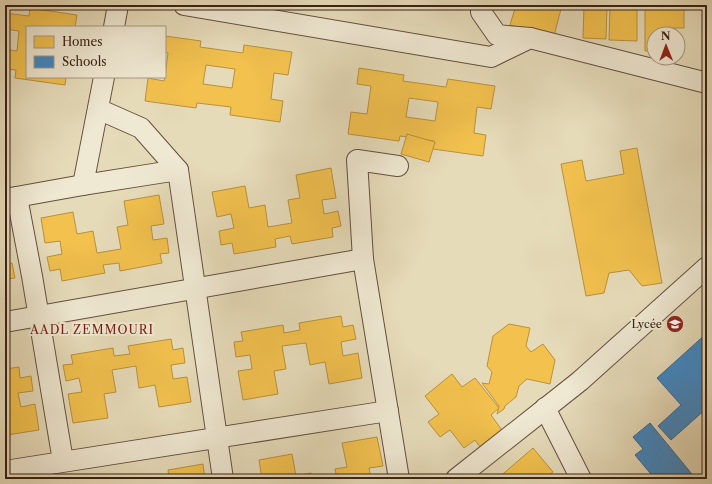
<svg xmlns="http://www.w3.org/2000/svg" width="712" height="484" viewBox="0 0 712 484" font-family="'Libre Caslon Text',serif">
<rect width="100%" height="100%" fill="#e6dbb9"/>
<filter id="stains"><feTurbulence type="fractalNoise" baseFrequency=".005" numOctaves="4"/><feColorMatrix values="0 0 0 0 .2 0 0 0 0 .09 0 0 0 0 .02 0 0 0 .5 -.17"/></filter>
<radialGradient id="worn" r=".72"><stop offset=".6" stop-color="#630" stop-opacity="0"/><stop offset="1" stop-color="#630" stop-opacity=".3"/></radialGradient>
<!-- homes -->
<g fill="#f2c14e" stroke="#ba913d" fill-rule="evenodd">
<polygon points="516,5 562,5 554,36 510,25"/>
<polygon points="584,5 607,5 606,39 583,38"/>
<polygon points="610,5 637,5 637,41 609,40"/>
<polygon points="645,5 695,5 695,7 684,8 684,28 667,28 667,34 654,34 654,51 645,51"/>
<polygon points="30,8 77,15 75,27 27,27 27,77 66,77 65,85 15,78 16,70 5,69 5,49 17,51 19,31 5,29 5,13 29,16"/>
<path d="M165 36 201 41 200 47 243 53 244 45 292 52 288 75 274 73 271 99 283 101 280 122 230 115 231 107 197 103 196 108 145 101 148 78 164 81 165 77 168 53 165 52ZM206 65 235 69 232 88 203 84Z"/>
<path d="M359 68 404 75 403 81 446 87 448 79 495 86 491 109 477 107 474 133 486 135 483 156 433 149 434 141 400 136 399 141 348 134 351 112 367 114 371 86 357 84ZM409 98 438 102 435 121 406 117Z"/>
<polygon points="407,134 435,142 429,162 401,154"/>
<polygon points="637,148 662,283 642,286 629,270 609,273 604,293 586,296 561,164 582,160 586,181 624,174 620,151"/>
<polygon points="331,168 336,198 322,200 324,214 338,211 341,226 332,228 333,237 292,244 290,236 275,239 276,247 234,254 232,243 221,245 219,231 234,228 231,214 217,217 212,192 245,186 249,208 265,205 268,227 292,223 288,200 300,198 296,175"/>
<polygon points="159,195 164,224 151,226 153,240 167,238 169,253 160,254 162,263 120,271 119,263 103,265 105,273 62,281 60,269 50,271 47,257 62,254 60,241 45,243 41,218 73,212 77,234 93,231 97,253 121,249 117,227 128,225 124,201"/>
<polygon points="5,224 10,249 5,250"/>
<polygon points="12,263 15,278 6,279 7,288 5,289 5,264"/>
<polygon points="341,316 343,327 353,325 356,339 341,342 343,356 358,353 362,378 329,384 325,362 310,365 306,343 282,346 286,369 274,371 278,394 243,400 238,371 252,369 250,355 236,357 234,342 243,341 241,332 283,325 284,333 300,330 299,323"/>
<polygon points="509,324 530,328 526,346 531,352 543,344 555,360 550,384 527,379 519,386 516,397 505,406 504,409 497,414 499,406 482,383 489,384 492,372 487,366 493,336"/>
<polygon points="171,339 173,350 183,348 185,363 171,365 173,379 187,377 191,402 159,407 155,385 139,388 136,366 112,370 116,392 104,394 108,418 73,423 68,394 82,392 79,378 66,381 63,365 73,364 71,355 113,348 114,356 130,354 128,346"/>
<polygon points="19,367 20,378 31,376 33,391 18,393 21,407 35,404 39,430 7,435 5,425 5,369"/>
<polygon points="452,374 462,387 475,378 499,408 491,415 504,433 482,450 475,440 464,448 450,430 440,437 428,422 439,414 425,396"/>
<polygon points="377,437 383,466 369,468 371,479 337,479 335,469 347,467 342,443"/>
<polygon points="533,448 553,472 544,479 497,479"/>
<polygon points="292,454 296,476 311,473 312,479 262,479 259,460"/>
<polygon points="203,464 205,479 169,479 168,470"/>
</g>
<!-- schools -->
<g fill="#3f88c5" stroke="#3d6990">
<polygon points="707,333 707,408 671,440 658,426 681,405 657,378"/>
<polygon points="650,423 696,479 655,479 635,455 643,449 633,437"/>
</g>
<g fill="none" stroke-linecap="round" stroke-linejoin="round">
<defs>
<g id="minor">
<polyline points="184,5 491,57 530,38 707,83"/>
<polyline points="482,5 481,12 497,35 530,38"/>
<polyline points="114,27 118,5"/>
<polyline points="98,109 141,128 178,170"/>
<polyline points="398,166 357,160 363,259 399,479"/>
<polyline points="83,185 104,77"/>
<polyline points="17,197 32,276 63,461"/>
<polyline points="5,199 83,185 178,170 223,479"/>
<polyline points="5,322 363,259"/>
<polyline points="545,408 581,479"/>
<polyline points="5,471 388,411"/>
<polyline points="456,479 580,381 707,267"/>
</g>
</defs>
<!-- minor casing -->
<use href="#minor" stroke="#64503f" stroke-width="22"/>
<!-- minor -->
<use href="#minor" stroke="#efe8d2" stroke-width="20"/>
</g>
<!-- icons -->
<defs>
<symbol id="school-disc" viewBox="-11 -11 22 22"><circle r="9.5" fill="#8f2418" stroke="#efe8d2"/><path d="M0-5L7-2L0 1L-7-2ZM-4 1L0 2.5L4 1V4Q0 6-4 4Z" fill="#fff"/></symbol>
</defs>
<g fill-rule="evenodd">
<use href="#school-disc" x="665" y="314" width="20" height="20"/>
</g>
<g text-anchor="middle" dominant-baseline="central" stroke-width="4" stroke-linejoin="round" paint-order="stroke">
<!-- poi labels -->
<g font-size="11" fill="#392216" stroke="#efe8d2" text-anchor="end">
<text x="662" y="324">Lycée</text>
</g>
<!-- neighbourhood labels -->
<g font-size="12" letter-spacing="1" fill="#7a1f14" stroke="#efe8d2">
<text x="92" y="329">AADL ZEMMOURI</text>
</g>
</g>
<!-- margin -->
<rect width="712" height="484" fill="none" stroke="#e6dbb9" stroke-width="20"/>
<rect x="6" y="6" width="700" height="472" fill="none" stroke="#392216" stroke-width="2"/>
<rect x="10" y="10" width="692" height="464" fill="none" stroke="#392216"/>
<!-- legend -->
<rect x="26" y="26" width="140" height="52" fill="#efe8d2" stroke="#a69987"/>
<rect x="34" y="36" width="20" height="12" fill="#f2c14e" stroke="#a69987"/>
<text x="62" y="46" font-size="12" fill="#392216">Homes</text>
<rect x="34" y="56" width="20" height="12" fill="#3f88c5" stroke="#a69987"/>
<text x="62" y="66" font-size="12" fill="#392216">Schools</text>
<!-- north arrow -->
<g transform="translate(666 46) rotate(359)"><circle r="19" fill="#efe8d2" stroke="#a69987"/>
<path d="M0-3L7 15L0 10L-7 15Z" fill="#8f2418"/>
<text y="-6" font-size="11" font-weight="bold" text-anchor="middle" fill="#392216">N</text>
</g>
<rect width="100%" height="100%" filter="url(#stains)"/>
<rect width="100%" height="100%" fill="url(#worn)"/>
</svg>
